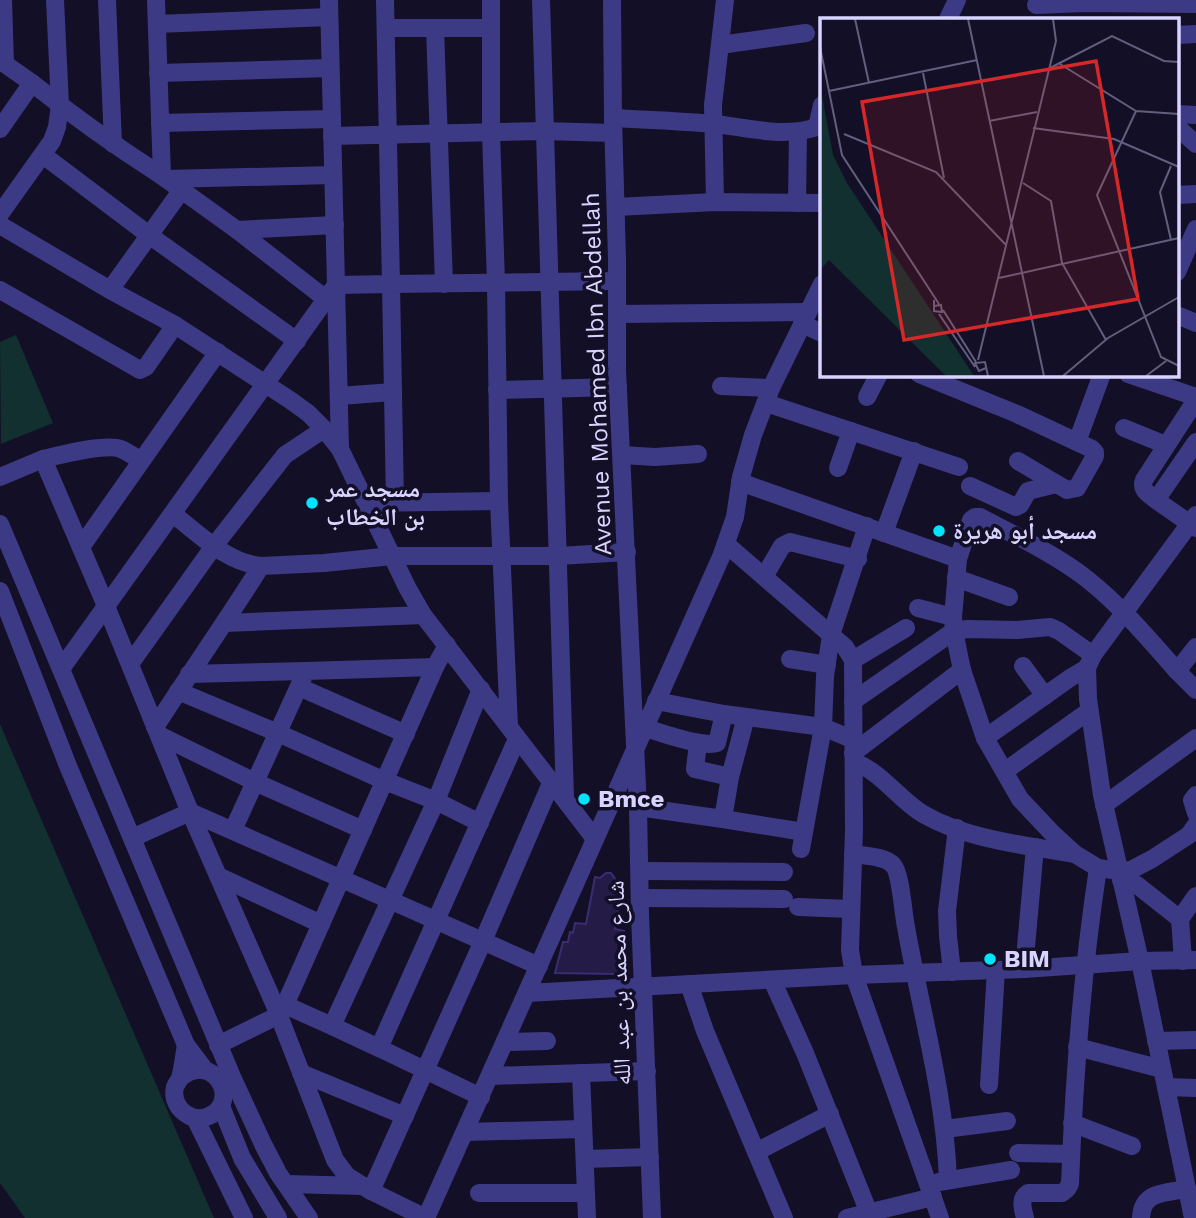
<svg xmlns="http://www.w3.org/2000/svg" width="1196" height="1218" viewBox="0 0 1196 1218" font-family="'Work Sans','Noto Naskh Arabic',sans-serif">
<rect width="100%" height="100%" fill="#130f26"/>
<!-- green -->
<g fill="#12302f">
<polygon points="16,335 53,423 1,444 0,342"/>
<polygon points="0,724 214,1218 25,1218 0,1183"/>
</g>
<!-- building -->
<polygon fill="#241b47" stroke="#3b2d73" stroke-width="2" points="606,873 611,873 616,880 622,881 615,929 624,931 620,943 623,943 621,952 623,952 620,974 555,973 563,942 568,942 570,932 573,933 575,923 586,924 595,877 600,878"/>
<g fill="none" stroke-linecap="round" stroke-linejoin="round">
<!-- minor -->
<g stroke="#3d3a85" stroke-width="18">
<polyline points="3,0 5,64 32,83"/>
<polyline points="107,0 113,144"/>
<polyline points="156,0 162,176 237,230 326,299"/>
<polyline points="329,0 340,449"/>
<polyline points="491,0 491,133 496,283 499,501 509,726"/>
<polyline points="541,0 565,798"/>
<polyline points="612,0 613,118 617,259 617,370 638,807 640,914 652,1218"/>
<polyline points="1036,5 1084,3 1196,4"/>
<polyline points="948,19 957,0"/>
<polyline points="157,24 329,17"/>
<polyline points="386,28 490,28"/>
<polyline points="435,28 444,284"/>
<polyline points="1177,35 1196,34"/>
<polyline points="720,45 806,33"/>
<polyline points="158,73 330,68"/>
<polyline points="822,105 817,127 822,127"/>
<polyline points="1177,114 1196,115"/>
<path d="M613 118C647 120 681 121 715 124 749 128 784 138 817 127"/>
<polyline points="160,123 332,119"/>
<polyline points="1177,127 1196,144"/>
<path d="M0 129 32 83C73 116 117 147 162 176"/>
<polyline points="332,136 544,131 613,133"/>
<polyline points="43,155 149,235 297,341"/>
<polyline points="166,179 333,175"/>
<polyline points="1177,195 1196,194"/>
<polyline points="715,202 713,105 725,0"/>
<polyline points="797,203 798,132"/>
<polyline points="616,207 715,202 822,203"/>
<polyline points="0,214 52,141 57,127 60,105 55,0"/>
<polyline points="0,225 110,290 175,325 290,400 308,413 324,429 340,449 408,589 423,615 595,839"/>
<polyline points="237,230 335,225"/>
<polyline points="1177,272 1196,229"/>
<polyline points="0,290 140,370 146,367 175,325"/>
<polyline points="110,290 181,191"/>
<polyline points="617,314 808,312"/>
<polyline points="1177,315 1196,323"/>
<polyline points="802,324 822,333"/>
<polyline points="919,374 1017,414 1077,442"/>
<polyline points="1128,374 1196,397"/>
<polyline points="721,386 771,388"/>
<polyline points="497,390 618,387"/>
<polyline points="339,396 393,392"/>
<polyline points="867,397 879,374"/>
<path d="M1196 400 1144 480C1140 490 1149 494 1156 500L1196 442"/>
<polyline points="766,403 959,467"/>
<polyline points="1124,428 1166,445"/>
<polyline points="622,455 655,457 698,454"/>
<path d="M43 459C61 455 106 443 121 449 128 452 135 457 141 461"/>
<polyline points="1018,461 1067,490 1077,488 1095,456 1095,452 1092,449 1077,442 1102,374"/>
<polyline points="838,468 851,431"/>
<polyline points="0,477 43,459 106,606 190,812 276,1008"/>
<polyline points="740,482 958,559"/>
<polyline points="970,486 1016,507 1020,505 1028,491 1056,484"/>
<polyline points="1156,500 1196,528"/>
<polyline points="367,503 499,501"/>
<polyline points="395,503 391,284 617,281"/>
<path d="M173 514C199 534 227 563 261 566"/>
<polyline points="0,524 233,1079 263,1144 278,1173 309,1218"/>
<polyline points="884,533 914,451"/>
<polyline points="726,544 845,647 853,660 854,830 850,950 854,975 940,1218"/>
<polyline points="81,547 218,352"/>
<polyline points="764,577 782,546 790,542 858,559"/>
<polyline points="956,578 1009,597"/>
<polyline points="0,591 68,766 186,1045 205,1070"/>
<polyline points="918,608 953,617"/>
<polyline points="225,623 423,615"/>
<polyline points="1196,647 1177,671 1196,690"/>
<path d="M1093 655 1059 631 1050 627 1017 630 968 629 954 631 953 617 958 559 971 520 975 517H980C1016 536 1055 554 1087 579 1121 606 1149 639 1177 671"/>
<polyline points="790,659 827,665"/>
<polyline points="853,660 906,628"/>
<polyline points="130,664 214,546 285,455 324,429"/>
<polyline points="1023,666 1045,696"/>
<polyline points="61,669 336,285 391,284 385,0"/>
<polyline points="189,674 306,671"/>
<polyline points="299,687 406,734"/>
<polyline points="178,691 278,733 385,781 436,801 480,823"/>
<polyline points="853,701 954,631 962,670 985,738 1020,799 1053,834 1075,854 1098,868 1119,871 1131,870 1152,859 1189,835 1196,825"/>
<polyline points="724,714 823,727 801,849"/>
<path d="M155 727C190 673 227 620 261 566L324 563 392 556H558L627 552"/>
<path d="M644 728C661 732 702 748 717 743L724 714 656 701"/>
<polyline points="159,735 255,782 363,830"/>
<polyline points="985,738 1070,678 1087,668"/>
<polyline points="854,740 823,727 825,676 831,635 867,526"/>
<polyline points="853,753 962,670"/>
<path d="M854 762C882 772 898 799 923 814 968 840 1025 845 1075 854"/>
<polyline points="1005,771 1089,711"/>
<polyline points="730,777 746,717"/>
<polyline points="1196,795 1192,800 1196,813"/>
<polyline points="1104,805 1196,738"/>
<polyline points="638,807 723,819 730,777 695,769 698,743"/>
<polyline points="723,819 804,832"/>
<polyline points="233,830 306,671 435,667"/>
<polyline points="132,838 190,812 539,966"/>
<path d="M853 854C865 856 885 856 893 865 901 873 903 914 906 927 921 1012 945 1094 948 1180"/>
<polyline points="640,871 784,872"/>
<polyline points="218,876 321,924"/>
<polyline points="1121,880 1129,881 1137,885 1180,919"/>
<polyline points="640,898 784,899"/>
<polyline points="798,907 851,909"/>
<polyline points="1183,961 1180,919 1196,896"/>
<polyline points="1024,969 1035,847"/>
<polyline points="952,972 948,936 947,911 957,828"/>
<polyline points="772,980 805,1053 871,1218"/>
<polyline points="689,984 705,1031 784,1218"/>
<polyline points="527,993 854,975 1024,969 1140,961 1196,960"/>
<polyline points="285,1005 276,1008 335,1160 347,1176 371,1191"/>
<polyline points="332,1026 285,1005 435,667 447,645"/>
<polyline points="1156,1041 1196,1040"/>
<polyline points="505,1042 547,1041"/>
<polyline points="218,1045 279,1015"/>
<polyline points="1077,1047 1162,1069"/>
<polyline points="379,1048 332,1026 436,801 481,689"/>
<polyline points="301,1073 405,1116"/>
<polyline points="581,1073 587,1218"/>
<polyline points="490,1076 647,1071"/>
<path d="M180 1078C213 1050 242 1101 209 1116 203 1119 194 1119 188 1115 178 1110 172 1098 175 1087 176 1084 179 1081 180 1078 183 1068 184 1055 186 1045"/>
<polyline points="989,1085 996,970"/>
<polyline points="1166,1087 1196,1088"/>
<polyline points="481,1097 379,1048 517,739"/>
<polyline points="221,1106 242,1158 278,1218"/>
<polyline points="195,1118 244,1218"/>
<polyline points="1072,1123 1132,1146"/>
<polyline points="945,1129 1007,1121"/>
<polyline points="465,1132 583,1129"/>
<polyline points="756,1152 830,1114"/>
<polyline points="1018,1153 1071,1154"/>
<polyline points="585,1159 650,1157"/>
<polyline points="939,1182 1011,1170"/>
<polyline points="286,1184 363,1186"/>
<polyline points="479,1193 586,1193"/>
<polyline points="426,1218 721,557 735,517 741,477 753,435 771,388 822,284"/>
<polyline points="426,1218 371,1191 483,941 552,781"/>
<polyline points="847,1218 933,1197"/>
<path d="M1025 1218C1023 1209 1019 1199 1028 1193H1062L1067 1189 1070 1184C1074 1078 1082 973 1098 868"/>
<path d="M1141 1218C1142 1191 1165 1193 1187 1189"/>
<polyline points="1193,1218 1140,961 1102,795 1088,699 1087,668 1093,655 1196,515"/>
</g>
</g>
<!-- markers -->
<g fill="#00e5ff" stroke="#130f26" stroke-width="2.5">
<circle cx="312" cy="503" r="7"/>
<circle cx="939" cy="531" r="7"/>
<circle cx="584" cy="799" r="7"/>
<circle cx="990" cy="959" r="7"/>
</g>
<g text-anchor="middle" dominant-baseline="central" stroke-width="7" stroke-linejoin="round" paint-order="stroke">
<!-- street labels -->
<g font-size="24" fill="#d9d4ff" stroke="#130f26">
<text transform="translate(597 374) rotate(-92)">Avenue Mohamed Ibn Abdellah</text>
<text transform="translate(619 983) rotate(-92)">شارع محمد بن عبد الله</text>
</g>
<!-- poi labels -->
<g font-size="24" font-weight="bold" fill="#d9d4ff" stroke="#130f26" text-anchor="start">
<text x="326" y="489">مسجد عمر<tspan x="326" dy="28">بن الخطاب</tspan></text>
<text x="953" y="531">مسجد أبو هريرة</text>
<text x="598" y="799">Bmce</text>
<text x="1004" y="959">BIM</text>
</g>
</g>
<!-- overview -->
<g transform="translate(820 18)">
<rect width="359" height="359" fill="#130f26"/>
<path d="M0 67 13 137 27 165 154 358H126L9 242 0 252Z" fill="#12302f"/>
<path fill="none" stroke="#625e7d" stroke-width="2" d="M35 1 49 65M148 1 224 358M0 29 22 137 119 286M240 46 316 93 359 96M230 50 292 18 344 43 359 44M103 55 124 160M9 73 157 42M316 93 277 177 341 339 359 348M169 103 217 94M213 110 294 121 359 149M24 116 116 154 186 227M351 148 340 174 351 222M203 165 231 183 242 245 286 322M179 260 359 220M114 282V293L122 294 121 287 114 288M123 292 156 344M119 296 155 349M158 342 236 23 233 1M166 350 159 353 155 345 165 344 168 358M243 358 288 320 359 279M326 358 346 343"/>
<path fill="#d62828" fill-opacity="0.15" stroke="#d62828" stroke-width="3.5" d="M276 43 318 281 84 322 42 84Z"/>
<rect width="359" height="359" fill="none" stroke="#d9d4ff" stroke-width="3.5"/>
</g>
</svg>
